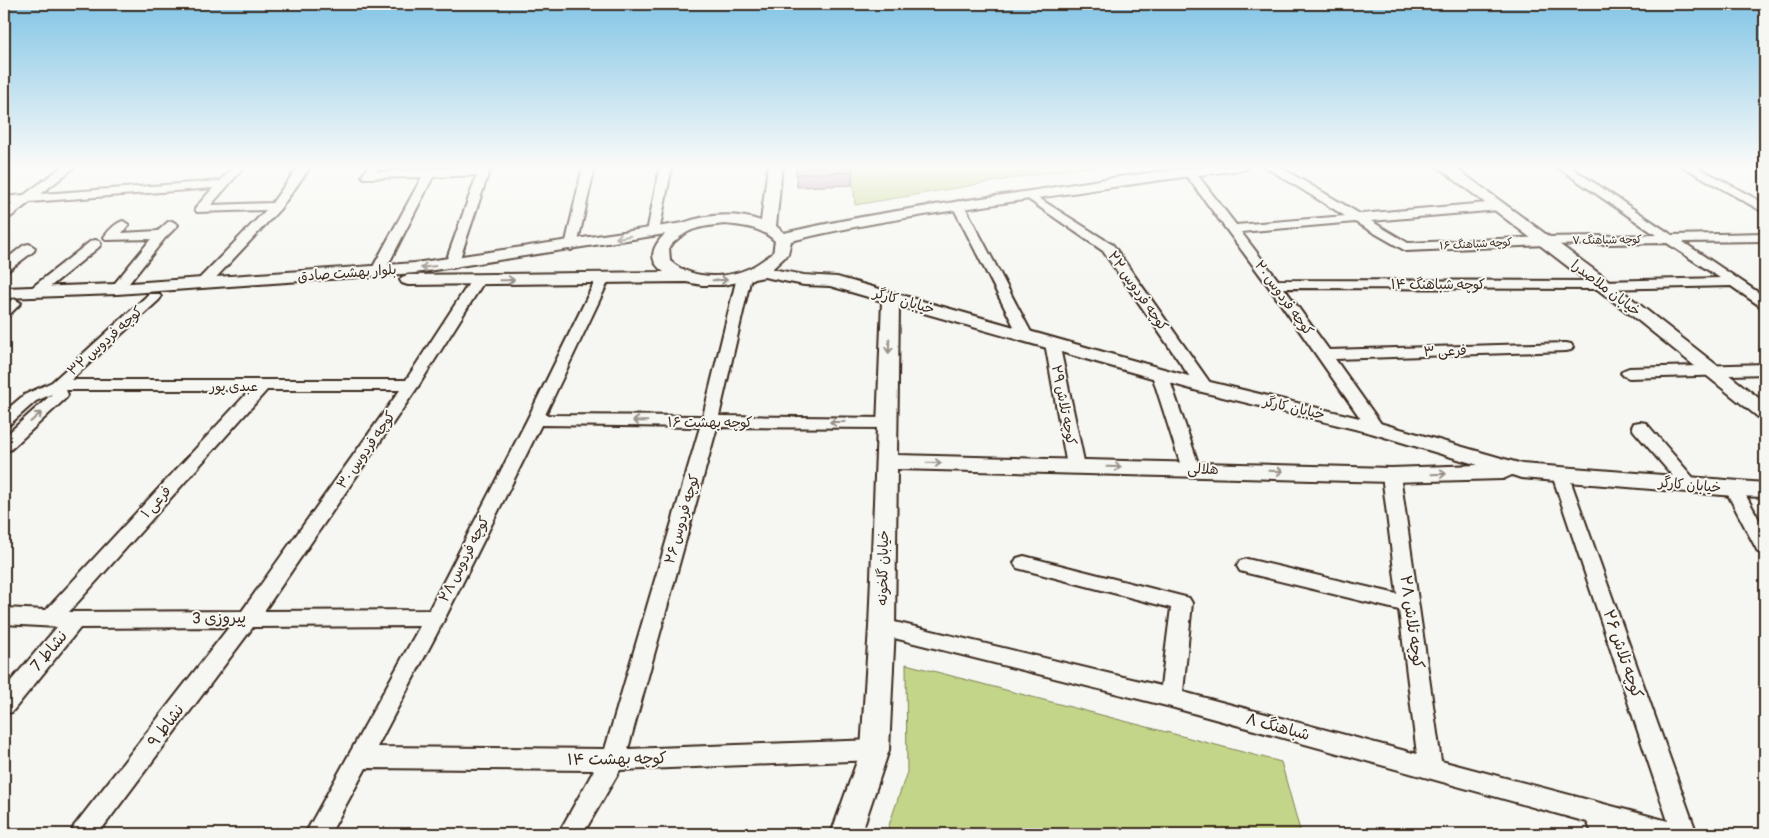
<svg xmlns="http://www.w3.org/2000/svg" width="1769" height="838" viewBox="0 0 1769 838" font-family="Pangolin,'Playpen Sans Arabic',sans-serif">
<rect width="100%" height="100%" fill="#f6f6f2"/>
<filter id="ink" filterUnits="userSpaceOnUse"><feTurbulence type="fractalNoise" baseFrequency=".02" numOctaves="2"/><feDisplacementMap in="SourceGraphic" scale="10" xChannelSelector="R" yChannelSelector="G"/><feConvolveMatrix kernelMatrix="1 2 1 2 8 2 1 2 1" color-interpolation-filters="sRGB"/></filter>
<g filter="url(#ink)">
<!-- green -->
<g fill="#c3d589" stroke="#7f8054">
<polygon points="852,166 1100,166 1057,171 855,205"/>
<polygon points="906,664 1281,762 1301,834 886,834 907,772"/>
</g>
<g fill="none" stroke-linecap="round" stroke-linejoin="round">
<defs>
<g id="minor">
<polygon points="63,166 76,166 41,194 220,181 234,166 245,166 211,205 272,203 299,166 311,166 280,209 209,285 204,286 197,282 199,279 266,210 197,212 195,209 197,206 213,188 30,202 8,219 4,220 4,210 14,203 4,203 4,197 24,195"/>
<polygon points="369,166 380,166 376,172 491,166 457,267 452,268 445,264 477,175 433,177 388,265 388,271 381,275 374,271 374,265 422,177 364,178 362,176"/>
<polygon points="583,166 595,166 577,246 571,250 565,246"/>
<polygon points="660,166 672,166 659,232 653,236 647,232"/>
<path d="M1264 166H1278L1360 214 1499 202 1505 206 1499 210 1371 221 1408 243 1545 237 1656 235 1556 166H1569L1672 235 1765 233V241L1683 242 1765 297V307L1760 306 1731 286 1603 289 1284 288 1329 350 1566 343 1571 344 1573 347 1571 350 1566 351 1335 359 1384 428 1382 432 1376 433 1370 432 1269 287 1183 171 1189 168 1193 169 1236 225 1345 216ZM1355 222 1406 251 1545 245 1667 243 1720 278 1603 281 1278 280 1241 232Z"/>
<polygon points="1682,166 1696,166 1765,204 1765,213"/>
<polygon points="1029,192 1113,245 1213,387 1211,390 1199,390 1103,251 1025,197 1023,195 1025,193"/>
<polygon points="958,201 964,205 1033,336 1031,339 1021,339 1019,336 952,205"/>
<path d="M123 221 129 225 122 233 158 231 168 222 172 221 178 225 165 238 122 292 117 293 110 289 151 239 106 240 104 237C108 231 116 223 123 221Z"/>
<polygon points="95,240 99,241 101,244 99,247 40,295 30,295 28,292 30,289 91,241"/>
<polygon points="29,244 35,248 34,251 9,270 4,271 4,261 24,245"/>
<path d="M744 273 751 277 719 416 886 418 892 419 894 423 892 427 886 428 717 427 628 749 875 740 883 743 887 750 883 757 875 760 620 770 583 834H558L594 770 366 768 330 834H305L420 626 253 627 98 834H71L74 826 229 627 80 628 12 712 4 714V689L57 627 4 624V608L46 610 250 390H66L68 395 66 398 10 450 4 451V437L52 394 36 401 10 424 4 425V412L24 395 52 382 149 294H159L161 297 159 300 71 380H406L473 277H483L485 280 419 385 264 611 429 610 527 420 598 275H608L610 278 545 415 703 416 737 277ZM267 390H400L242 611 69 612ZM541 425 700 427 605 749 377 747 445 618Z"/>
<polygon points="14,299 21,303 9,315 4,316 4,305"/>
<polygon points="1052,339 1057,340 1059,343 1085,466 1082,470 1076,472 1070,470 1067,466 1045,343 1047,340"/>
<polygon points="1765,364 1765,374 1629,378 1624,376 1621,373 1624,370 1629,368"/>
<polygon points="1160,370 1165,372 1168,375 1200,469 1197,473 1191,475 1185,473 1182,469 1152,375 1155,372"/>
<polygon points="1640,422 1646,423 1696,481 1699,485 1696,489 1690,491 1684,489 1634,431 1632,427 1634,423"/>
<polygon points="1391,469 1397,471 1400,475 1441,761 1668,821 1552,475 1555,471 1561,469 1567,471 1697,834 1631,834 1617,830 1618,834 1593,834 1587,822 1171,707 882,635 875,633 872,627 875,621 882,619 1161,686 1171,608 1017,568 1014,563 1017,558 1024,556 1189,598 1192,603 1183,692 1417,754 1399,610 1247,573 1240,571 1237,566 1240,561 1247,559 1397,594 1382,475 1385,471"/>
<polygon points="1734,483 1740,485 1765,530 1765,554 1758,552 1725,489 1728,485"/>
</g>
<g id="tertiary">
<path d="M768 166H782L776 226 784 233C865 214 948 203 1030 191 1102 180 1175 166 1248 166L1246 169 1241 170C1168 178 1095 190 1023 200 945 212 867 222 791 241L788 254 772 269 804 275 837 277 1210 382 1376 422 1522 464 1765 483V497L1734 496 1521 478 1512 475 1503 479 1391 482 897 469 895 627 889 750 861 834H831L861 750 869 627 882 301 830 286 804 285 764 277 723 285H702L686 282 408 285 402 283 400 280 402 277 408 275 664 272C647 260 652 247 665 234L415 273 117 294 4 298V288L117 284 415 263 683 223C707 214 737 212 761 221ZM725 224C744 226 761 227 775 241 774 244 774 250 773 253 771 255 766 258 763 260 738 279 695 283 670 261L669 247C688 227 699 227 725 224ZM899 306 1198 391 1371 433 1478 465 1391 468 897 455Z"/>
<polygon points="1437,166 1453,166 1612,283 1765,403 1765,419 1758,417 1640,322"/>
</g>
</defs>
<!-- minor casing -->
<use href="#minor" stroke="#3b2a1e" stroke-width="4"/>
<!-- tertiary casing -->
<use href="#tertiary" stroke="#3b2a1e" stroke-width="4"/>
<!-- minor -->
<use href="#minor" fill="#f6f6f2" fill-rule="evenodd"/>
<!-- tertiary -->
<use href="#tertiary" fill="#f6f6f2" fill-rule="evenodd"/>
</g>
<!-- wall -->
<polygon fill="#c296b0" stroke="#3b2a1e" points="852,166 852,185 797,187 796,174"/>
<!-- building -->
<polygon fill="#e1afcd" stroke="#3b2a1e" points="796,166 852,166 852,172 796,174"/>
<!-- one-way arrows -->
<defs><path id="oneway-shaft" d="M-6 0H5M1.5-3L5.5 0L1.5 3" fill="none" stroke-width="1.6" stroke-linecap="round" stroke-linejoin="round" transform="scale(1.25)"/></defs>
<g stroke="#989088">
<use href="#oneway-shaft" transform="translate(623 237) rotate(171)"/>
<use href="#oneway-shaft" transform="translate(428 267) rotate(173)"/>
<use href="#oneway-shaft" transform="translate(507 280) rotate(-1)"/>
<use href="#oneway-shaft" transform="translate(720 280) rotate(-2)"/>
<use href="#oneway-shaft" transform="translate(889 346) rotate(92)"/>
<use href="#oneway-shaft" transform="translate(36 417) rotate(-42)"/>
<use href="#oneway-shaft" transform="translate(640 421) rotate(-179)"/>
<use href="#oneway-shaft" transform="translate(837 422) rotate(-180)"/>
<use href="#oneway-shaft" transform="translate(934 463) rotate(1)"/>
<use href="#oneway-shaft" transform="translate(1114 467) rotate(1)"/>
<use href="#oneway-shaft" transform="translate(1276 471) rotate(2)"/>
<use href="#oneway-shaft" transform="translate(1439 474) rotate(-2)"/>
</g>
</g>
<!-- sky -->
<linearGradient id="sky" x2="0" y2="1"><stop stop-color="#83c5e6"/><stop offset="0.59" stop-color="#fbfbf9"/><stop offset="1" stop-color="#fbfbf9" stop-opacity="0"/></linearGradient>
<rect width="1769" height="283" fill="url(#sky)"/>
<g text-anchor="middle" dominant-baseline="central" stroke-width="4" stroke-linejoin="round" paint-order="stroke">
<!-- far-street labels -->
<g font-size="11" fill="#3b2a1e" stroke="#f6f6f2">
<text transform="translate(1607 240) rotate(-1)">کوچه شباهنگ ۷</text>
<text transform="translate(1476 244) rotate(-3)">کوچه شباهنگ ۱۶</text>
</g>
<!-- street labels -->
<g font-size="14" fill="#3b2a1e" stroke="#f6f6f2">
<text transform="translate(347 273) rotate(-4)">بلوار بهشت صادق</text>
<text x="1438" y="284">کوچه شباهنگ ۱۴</text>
<text transform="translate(1606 288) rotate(37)">خیابان ملاصدرا</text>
<text transform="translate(1138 291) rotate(55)">کوچه فردوس ۲۲</text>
<text transform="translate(1284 298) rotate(54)">کوچه فردوس ۲۰</text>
<text transform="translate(904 301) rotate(16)">خیابان کارگر</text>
<text transform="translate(105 341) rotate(-42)">کوچه فردوس ۳۲</text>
<text transform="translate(1445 351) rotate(-2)">فرعی ۳</text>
<text x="234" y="386">عبدی پور</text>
<text transform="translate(1064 405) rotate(79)">کوچه تلاش ۲۹</text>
<text transform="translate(1294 408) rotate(13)">خیابان کارگر</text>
<text x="710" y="422">کوچه بهشت ۱۶</text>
<text transform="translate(366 450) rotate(-55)">کوچه فردوس ۳۰</text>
<text transform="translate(1203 469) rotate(2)">هلالی</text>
<text transform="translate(1690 485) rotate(5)">خیابان کارگر</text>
<text transform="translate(156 502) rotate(-48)">فرعی ۱</text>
<text transform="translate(682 519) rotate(-74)">کوچه فردوس ۲۶</text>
<text transform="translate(464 559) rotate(-63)">کوچه فردوس ۲۸</text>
<text transform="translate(883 568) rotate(-89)">خیابان گلخونه</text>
</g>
<!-- near-street labels -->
<g font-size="16" fill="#3b2a1e" stroke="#f6f6f2">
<text transform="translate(219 618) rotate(-1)">پیروزی 3</text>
<text transform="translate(1412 622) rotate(82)">کوچه تلاش ۲۸</text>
<text transform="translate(49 651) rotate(-50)">نشاط 7</text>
<text transform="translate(1623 654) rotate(71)">کوچه تلاش ۲۶</text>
<text transform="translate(166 726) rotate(-53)">نشاط ۹</text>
<text transform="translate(1278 727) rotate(15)">شباهنگ ۸</text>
<text transform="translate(617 759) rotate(-1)">کوچه بهشت ۱۴</text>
</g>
</g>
<!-- margin -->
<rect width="1769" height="838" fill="none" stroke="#f6f6f2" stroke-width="20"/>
<rect x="10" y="10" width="1749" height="818" fill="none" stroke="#3b2a1e" stroke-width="2" filter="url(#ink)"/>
</svg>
